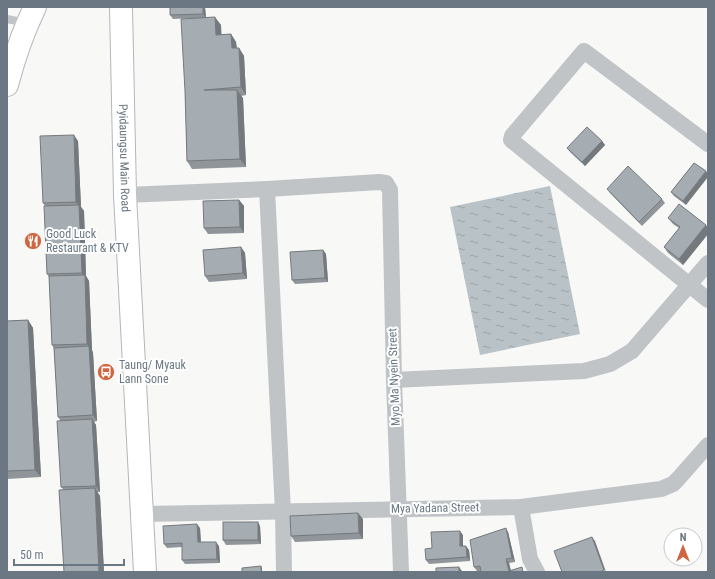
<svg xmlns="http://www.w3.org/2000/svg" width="715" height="579" viewBox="0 0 715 579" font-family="'Roboto Condensed',sans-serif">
<defs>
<pattern id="water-ripples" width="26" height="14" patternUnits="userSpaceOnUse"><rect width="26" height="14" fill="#b9c2c6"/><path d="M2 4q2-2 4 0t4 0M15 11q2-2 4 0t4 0" fill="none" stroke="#9aa2a6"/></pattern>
</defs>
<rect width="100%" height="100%" fill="#f8f8f6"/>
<!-- water -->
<polygon fill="url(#water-ripples)" points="550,186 580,334 480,355 450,207"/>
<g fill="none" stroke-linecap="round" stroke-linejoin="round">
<defs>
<g id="secondary">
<path id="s1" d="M121 7 125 195 145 572"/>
</g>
<path id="primary" d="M7 85C14 58 23 32 35 7"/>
</defs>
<!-- secondary casing -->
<use href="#secondary" stroke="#b3b7bb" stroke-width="24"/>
<!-- primary casing -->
<use href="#primary" stroke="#b4b8bb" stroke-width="24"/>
<!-- service -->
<polyline stroke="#c0c4c7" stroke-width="8" points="7,19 27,23"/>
<!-- minor -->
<g stroke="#c0c4c7" stroke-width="16">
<polyline points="708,144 584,51 512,136 511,140 708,300"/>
<polyline points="267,189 283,512 284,572"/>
<polyline points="125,195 267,189 379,182 386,183 390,190 394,380 401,572"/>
<polyline points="394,380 584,371 610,364 632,351 708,263"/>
<polyline points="521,507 530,559 537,572"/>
<polyline points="142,514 521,507 661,489 673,484 678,479 708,445"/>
</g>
<!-- secondary -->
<use href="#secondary" stroke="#fff" stroke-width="22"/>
<!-- primary -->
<use href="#primary" stroke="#fff" stroke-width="22"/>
</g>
<!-- wall -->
<g fill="#8f9599">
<polygon points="170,7 205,7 206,18 221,25 221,35 231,34 236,42 237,48 239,48 244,56 246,95 241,96 243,98 246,167 192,169 187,161 185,91 193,18 173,19 170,15"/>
<polygon points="78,141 81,207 84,211 86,276 89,281 92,350 93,353 97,421 94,422 96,425 100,492 97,492 100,496 104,572 64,572 63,489 61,487 60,420 58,417 54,349 52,345 49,277 47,274 45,206 43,203"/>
<polygon points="602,141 605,145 585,166 570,152 567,148"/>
<polygon points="694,163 686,205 674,196 671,192"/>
<polygon points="607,189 662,199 665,203 642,226 610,193"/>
<polygon points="239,200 244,206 244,233 208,234 204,228"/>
<polygon points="668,218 708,228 708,234 683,265 668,253 664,247 679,228 673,224"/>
<polygon points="241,247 245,253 247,279 209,282 205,276"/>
<polygon points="323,250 326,254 328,282 295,284 292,280"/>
<polygon points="28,320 33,328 41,477 7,479 7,321"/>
<polygon points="363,519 363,539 295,542 291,536"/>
<polygon points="260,526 261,544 226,545 223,540"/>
<polygon points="200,528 201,542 219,546 220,563 185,564 182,560 182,547 167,548 164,544"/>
<polygon points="508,532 515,562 509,563 511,571 524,571 477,571 474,567"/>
<polygon points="463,535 463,546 469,550 470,561 429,564 426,560 432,548"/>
</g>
<!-- shaded-wall -->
<g fill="#74797d">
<polygon points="203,7 205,7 206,18 203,14"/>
<polygon points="215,17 221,25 222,43 216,35"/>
<polygon points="231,34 236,42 237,56 232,48"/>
<polygon points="239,48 244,56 246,95 241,87"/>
<polygon points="237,90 243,98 246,167 240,159"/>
<polygon points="74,135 78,141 81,207 84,211 86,276 89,281 92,350 93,353 97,421 93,415 89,347 87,344 85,278 82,273 79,206 76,202"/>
<polygon points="602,141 605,145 585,166 582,162"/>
<polygon points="706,171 708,174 708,177 686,205 683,201"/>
<polygon points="239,200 244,206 244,233 240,227"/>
<polygon points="706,225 708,228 708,234 683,265 679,259"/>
<polygon points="241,247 245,253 247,279 243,273"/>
<polygon points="323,250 326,254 328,282 325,278"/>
<polygon points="28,320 33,328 41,477 35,470"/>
<polygon points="92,419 96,425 100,492 96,486"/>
<polygon points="95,488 100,496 104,572 99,572"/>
<polygon points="358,513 363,519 363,539 359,533"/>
<polygon points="258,522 260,526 261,544 258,540"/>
<polygon points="197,524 200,528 201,546 198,542"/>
<polygon points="506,528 508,532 515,562 512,558"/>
<polygon points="460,531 463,535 463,550 460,546"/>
<polygon points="592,537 595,541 606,572 604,570"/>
<polygon points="216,542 219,546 220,563 217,559"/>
<polygon points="466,546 469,550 470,561 467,557"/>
<polygon points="506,559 509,563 511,572 509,572"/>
<polygon points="261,566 262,568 262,572 261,572"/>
<polygon points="459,567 462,571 462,572 459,572"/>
</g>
<!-- building -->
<g fill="#a6adb2" stroke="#74797d">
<polygon points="170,7 203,7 203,14 170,15"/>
<polygon points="215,17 216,35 231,34 232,48 239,48 241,87 204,90 237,90 240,159 187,161 185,91 181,19"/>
<polygon points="587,127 602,141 582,162 567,148"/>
<polygon points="74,135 76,202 43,203 40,136"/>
<polygon points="694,163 706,171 683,201 671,192"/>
<polygon points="628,166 662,199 639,222 607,189"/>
<polygon points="239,200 240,227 204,228 203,201"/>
<polygon points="679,204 706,225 679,259 664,247 680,227 668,218"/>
<polygon points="79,205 82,273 47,274 44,206"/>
<polygon points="241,247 243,273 205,276 203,250"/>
<polygon points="323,250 325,278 292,280 290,252"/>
<polygon points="85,275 87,344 52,345 49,276"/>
<polygon points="28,320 35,470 7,471 7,321"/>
<polygon points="89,346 93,415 58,417 54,348"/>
<polygon points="92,419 96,486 61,487 57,421"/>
<polygon points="95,488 99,572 64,572 59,490"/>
<polygon points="358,513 359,533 291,536 290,516"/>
<rect x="223" y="522" width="35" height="18"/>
<polygon points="197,524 198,542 216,542 217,559 182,560 182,543 164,544 163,526"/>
<polygon points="506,528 512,558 506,559 509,571 522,567 523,572 481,572 480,566 474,567 470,540"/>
<polygon points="460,531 460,546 466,546 467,557 426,560 425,549 432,548 431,532"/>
<polygon points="592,537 604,570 600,572 562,572 554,551"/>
<polygon points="261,566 261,572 242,572 242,568"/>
<polygon points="459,567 459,572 436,572 436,568"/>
</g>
<!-- icons -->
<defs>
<symbol id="restaurant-disc" viewBox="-11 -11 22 22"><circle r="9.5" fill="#ce6741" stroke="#fff"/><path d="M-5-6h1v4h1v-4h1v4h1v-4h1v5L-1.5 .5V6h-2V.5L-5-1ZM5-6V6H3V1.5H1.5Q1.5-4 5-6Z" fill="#fff"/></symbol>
<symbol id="bus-disc" viewBox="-11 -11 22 22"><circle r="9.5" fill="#ce6741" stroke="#fff"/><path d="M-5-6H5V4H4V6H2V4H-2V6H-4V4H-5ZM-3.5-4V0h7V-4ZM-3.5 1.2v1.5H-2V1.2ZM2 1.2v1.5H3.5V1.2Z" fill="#fff"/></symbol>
</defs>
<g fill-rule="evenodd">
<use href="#restaurant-disc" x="23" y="231" width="20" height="20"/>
<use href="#bus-disc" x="96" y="362" width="20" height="20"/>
</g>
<g text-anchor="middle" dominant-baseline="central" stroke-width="4" stroke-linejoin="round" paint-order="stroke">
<!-- street labels -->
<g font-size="12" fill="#6b7883" stroke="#fff">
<text stroke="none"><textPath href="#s1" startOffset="151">Pyidaungsu Main Road</textPath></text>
<text transform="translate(394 377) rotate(-92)">Myo Ma Nyein Street</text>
<text transform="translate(435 508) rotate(-1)">Mya Yadana Street</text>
</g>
<!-- poi labels -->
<g font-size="12" fill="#6b7883" stroke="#fff" text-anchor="start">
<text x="46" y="234">Good Luck<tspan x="46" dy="14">Restaurant &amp; KTV</tspan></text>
<text x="119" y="365">Taung/ Myauk<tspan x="119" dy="14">Lann Sone</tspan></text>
</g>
</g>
<!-- border -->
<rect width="715" height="579" fill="none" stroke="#6b7883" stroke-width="16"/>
<!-- north arrow -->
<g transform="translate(683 547)"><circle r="19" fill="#ffffff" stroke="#c4c9cd"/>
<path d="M0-3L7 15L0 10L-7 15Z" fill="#ce6741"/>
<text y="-6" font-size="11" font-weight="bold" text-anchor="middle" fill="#6b7883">N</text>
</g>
<!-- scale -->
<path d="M14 559v6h110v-6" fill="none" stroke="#6b7883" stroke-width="2"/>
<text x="20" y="559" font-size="12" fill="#6b7883" stroke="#ffffff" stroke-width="3" paint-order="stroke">50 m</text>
</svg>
